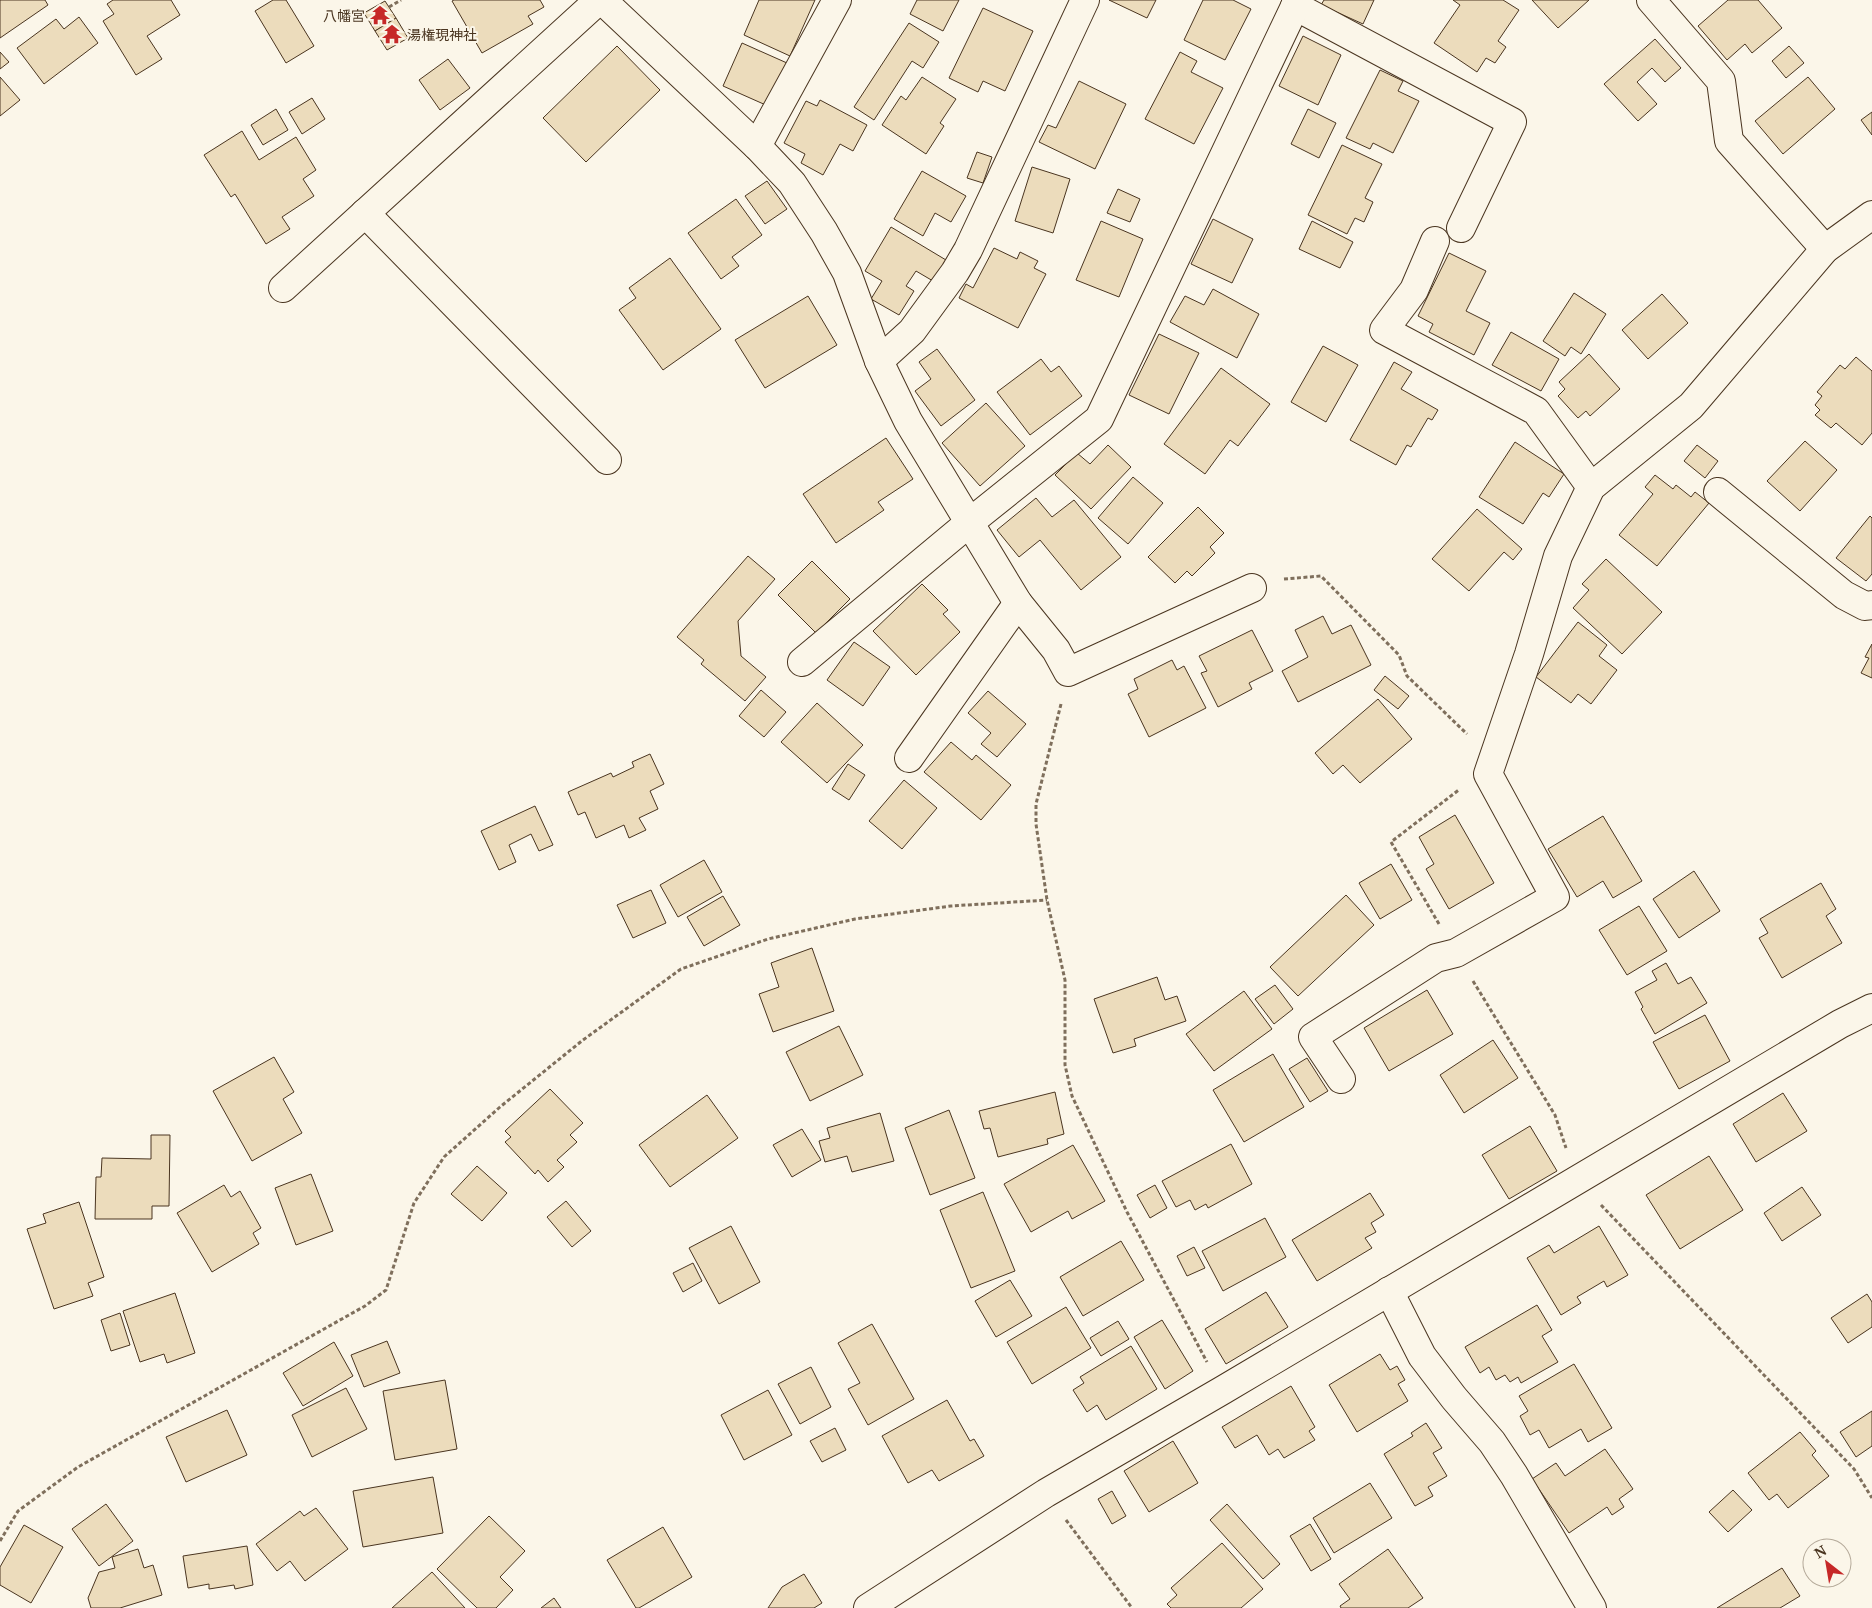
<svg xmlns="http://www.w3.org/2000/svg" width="1872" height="1608" viewBox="0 0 1872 1608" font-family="'Noto Serif','Noto Sans JP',serif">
<rect width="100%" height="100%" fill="#fbf6e9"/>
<!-- building -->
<g fill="#ecdcbc" stroke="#4a3520">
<polygon points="0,0 45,0 48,5 0,38"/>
<polygon points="113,0 171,0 180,15 147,36 162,59 136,75 103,21 114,14 107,4"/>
<polygon points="273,0 286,0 314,46 286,63 255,11"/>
<polygon points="454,0 540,0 544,7 528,16 533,24 482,53 452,1"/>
<polygon points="759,0 815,0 790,56 744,35"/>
<polygon points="917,0 959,0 943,31 910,14"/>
<polygon points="1109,0 1156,0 1147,18"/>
<polygon points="1203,0 1233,0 1251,9 1225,60 1184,40"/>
<polygon points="1324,0 1374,0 1363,24 1321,5"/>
<polygon points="1453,0 1503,0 1519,10 1498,41 1506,47 1495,63 1486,58 1477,72 1434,43 1460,5"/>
<polygon points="1532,0 1589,0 1558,28"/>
<polygon points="1728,0 1758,0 1782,28 1752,53 1745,44 1727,60 1698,26"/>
<polygon points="385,1 396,18 375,31 364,13"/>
<polygon points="983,8 1033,31 1005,91 983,81 978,92 949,78"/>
<polygon points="79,17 98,43 44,84 17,48 56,19 64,29"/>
<polygon points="396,18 408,38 387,50 375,31"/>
<polygon points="909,23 939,42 923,68 912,61 874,120 854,107"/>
<polygon points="1303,36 1341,55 1318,105 1279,86"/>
<polygon points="1655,39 1681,68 1665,82 1652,68 1637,82 1657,104 1638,121 1604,84"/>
<polygon points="742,43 787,63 768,106 723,86"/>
<polygon points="617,46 660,90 586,162 543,118"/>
<polygon points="1789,46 1804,63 1786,78 1772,61"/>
<polygon points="0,52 9,62 0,69"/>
<polygon points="1180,52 1197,61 1191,72 1223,88 1194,144 1145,119"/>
<polygon points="448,59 470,88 440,110 419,80"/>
<polygon points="1380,70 1403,81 1398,91 1419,101 1393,153 1373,143 1370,149 1346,138"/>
<polygon points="0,77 20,100 0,116"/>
<polygon points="922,77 956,99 940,123 944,126 926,154 882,125 901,96 906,100"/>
<polygon points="1808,77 1835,109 1783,154 1755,121"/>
<polygon points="1079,81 1126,104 1095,169 1039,142 1048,125 1056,128"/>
<polygon points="312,98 325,119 302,134 289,112"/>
<polygon points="820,100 867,125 853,151 840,144 823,175 801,163 805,154 784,143 806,101 817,106"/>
<polygon points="276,109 288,130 263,145 251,125"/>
<polygon points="1308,109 1336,123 1319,158 1291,144"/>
<polygon points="1872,112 1872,135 1861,120"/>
<polygon points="242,131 259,160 296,137 316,170 303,179 314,196 282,217 290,229 266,244 235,194 231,197 204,155"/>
<polygon points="1342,145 1382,164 1365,198 1373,202 1364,222 1355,218 1347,234 1308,215"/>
<polygon points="977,152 992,157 983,183 967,178"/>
<polygon points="1032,167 1070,179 1053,233 1015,221"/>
<polygon points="922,171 966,196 951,222 935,213 923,236 894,219"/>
<polygon points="767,181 787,209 765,224 745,196"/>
<polygon points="1118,189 1140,199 1130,222 1107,213"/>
<polygon points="736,199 762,235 732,257 739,266 721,279 688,233"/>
<polygon points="1213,219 1253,239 1232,283 1191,264"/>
<polygon points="1101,221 1143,239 1119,297 1076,280"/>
<polygon points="1312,221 1353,242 1340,268 1299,249"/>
<polygon points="891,227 946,260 933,281 916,271 906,286 914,291 899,315 871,299 882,281 865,271"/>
<polygon points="994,248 1017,259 1020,252 1038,261 1034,268 1046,274 1018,328 959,298 966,284 973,288"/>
<polygon points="1449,253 1486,271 1466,311 1490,323 1474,355 1429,332 1433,324 1418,316"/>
<polygon points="670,258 721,329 663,370 619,310 636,298 629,288"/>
<polygon points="1213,289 1259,314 1237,358 1170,322 1185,296 1204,305"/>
<polygon points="1574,293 1606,314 1581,354 1571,347 1565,356 1543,341"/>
<polygon points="1662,294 1688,323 1648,359 1622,330"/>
<polygon points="808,296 837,345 765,388 735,340"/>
<polygon points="1511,332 1559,359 1541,391 1492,365"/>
<polygon points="1159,334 1199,353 1169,414 1129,395"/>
<polygon points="1323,346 1358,365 1326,422 1291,402"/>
<polygon points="937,349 975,400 941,426 915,391 931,379 919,362"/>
<polygon points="1589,354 1620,389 1590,416 1586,411 1578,418 1558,396 1565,389 1559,382"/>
<polygon points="1856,357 1872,371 1872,433 1862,445 1836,423 1831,428 1815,415 1820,410 1815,405 1822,396 1817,392 1840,365 1845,369"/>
<polygon points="1041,359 1051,372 1059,366 1082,396 1030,435 997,392"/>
<polygon points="1394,362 1412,372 1401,389 1438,410 1432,420 1428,418 1411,447 1407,445 1396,465 1350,440"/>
<polygon points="1221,368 1270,404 1238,446 1230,440 1205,474 1164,444"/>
<polygon points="986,403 1025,446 980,486 942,443"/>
<polygon points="886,438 913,479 878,502 884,510 836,543 803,494"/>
<polygon points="1805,441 1837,470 1800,511 1767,481"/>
<polygon points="1515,442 1564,474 1549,497 1543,493 1523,524 1479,497"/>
<polygon points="1108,445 1131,467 1091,509 1055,475 1077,453 1090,464"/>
<polygon points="1697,445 1718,461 1705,478 1684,461"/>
<polygon points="1655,475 1673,489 1676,485 1691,497 1695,492 1709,503 1657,566 1619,535 1653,494 1645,487"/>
<polygon points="1133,477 1163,503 1128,544 1098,518"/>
<polygon points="1036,498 1052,517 1074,500 1121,557 1081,590 1040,540 1019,557 997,530"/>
<polygon points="1198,507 1224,533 1210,547 1215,553 1192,576 1187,571 1175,583 1148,557"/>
<polygon points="1477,509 1522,549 1513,560 1504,552 1469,591 1432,559"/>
<polygon points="1870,516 1872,518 1872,574 1866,581 1836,558"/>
<polygon points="748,556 775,579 738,621 741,656 766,677 745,701 701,664 704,660 677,637"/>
<polygon points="1606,559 1662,612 1622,654 1573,608 1589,590 1582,584"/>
<polygon points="812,561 850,599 816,633 778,595"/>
<polygon points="922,584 948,610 943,614 960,632 916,675 873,631"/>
<polygon points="1323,616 1332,634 1351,625 1371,665 1298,702 1282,671 1308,657 1295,630"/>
<polygon points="1578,622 1607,645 1599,656 1617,670 1591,704 1578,694 1571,703 1536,677"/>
<polygon points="1252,630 1273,671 1249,683 1252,689 1218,707 1201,673 1207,671 1199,656"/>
<polygon points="854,642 890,667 863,706 827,680"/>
<polygon points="1872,644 1872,678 1861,673 1869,658 1865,657"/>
<polygon points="1172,660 1177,670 1184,666 1206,708 1149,737 1128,694 1138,689 1134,679"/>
<polygon points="1385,676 1409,696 1398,709 1374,690"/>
<polygon points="761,690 786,712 764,737 739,716"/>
<polygon points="988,691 1026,724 997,757 981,744 991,733 968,713"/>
<polygon points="1378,699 1412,739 1360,783 1343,765 1333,774 1315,753"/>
<polygon points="817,703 863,745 827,783 781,742"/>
<polygon points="951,742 972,760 976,755 1011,785 981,820 924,772"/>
<polygon points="650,754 664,784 650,791 658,809 639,818 646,830 629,838 624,825 596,838 585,812 578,815 568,792 611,773 613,777 634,767 632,762"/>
<polygon points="848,764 865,775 849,800 832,789"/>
<polygon points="904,780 937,808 902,849 869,821"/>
<polygon points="535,806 553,845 539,851 531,834 509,845 516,862 499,870 481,831"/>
<polygon points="1455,815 1494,883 1449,909 1426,869 1434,864 1419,837"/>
<polygon points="1603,816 1642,881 1613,898 1603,881 1577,897 1548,849"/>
<polygon points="704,860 722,892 678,917 660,885"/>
<polygon points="1391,864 1412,900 1380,919 1359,883"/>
<polygon points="1694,871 1720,911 1679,938 1653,899"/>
<polygon points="1821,883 1836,909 1826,916 1842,943 1782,978 1759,938 1768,933 1760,919"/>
<polygon points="651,890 666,923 633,938 617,905"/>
<polygon points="1346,895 1374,925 1298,996 1270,967"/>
<polygon points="723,896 740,925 704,946 687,917"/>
<polygon points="1639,906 1667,951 1627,975 1599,930"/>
<polygon points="812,948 834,1011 773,1032 759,994 779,987 771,963"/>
<polygon points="1666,963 1678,984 1691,977 1707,1003 1655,1034 1641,1009 1643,1007 1635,992 1657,980 1652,971"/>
<polygon points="1157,977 1165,1000 1177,996 1186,1021 1134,1039 1136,1046 1113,1053 1094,999"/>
<polygon points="1275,985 1293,1009 1274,1024 1255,999"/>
<polygon points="1427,990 1453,1034 1389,1071 1364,1028"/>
<polygon points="1244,991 1272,1029 1214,1071 1186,1034"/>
<polygon points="1705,1015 1730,1061 1679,1089 1653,1042"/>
<polygon points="839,1026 863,1075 810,1101 786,1052"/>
<polygon points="1493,1040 1518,1078 1464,1113 1440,1075"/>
<polygon points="1273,1054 1304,1107 1244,1142 1213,1090"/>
<polygon points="274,1057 294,1092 283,1099 302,1133 252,1161 213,1091"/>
<polygon points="1307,1058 1328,1091 1310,1102 1289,1069"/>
<polygon points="550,1089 583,1123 570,1135 577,1142 557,1160 564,1167 548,1182 538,1170 535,1174 505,1142 511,1137 505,1131"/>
<polygon points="1055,1092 1064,1134 1047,1139 1048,1144 998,1157 990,1128 984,1129 979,1111"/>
<polygon points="1783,1093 1807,1131 1756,1162 1733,1124"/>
<polygon points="707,1095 738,1138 670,1187 639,1145"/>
<polygon points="949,1110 975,1178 930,1195 905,1128"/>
<polygon points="880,1113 894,1161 852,1172 847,1156 825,1162 819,1141 830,1138 827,1128"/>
<polygon points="1530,1126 1557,1171 1509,1199 1482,1155"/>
<polygon points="802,1129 821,1160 792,1177 773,1145"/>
<polygon points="151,1135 170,1135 169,1206 152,1206 152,1219 95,1219 96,1177 101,1177 102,1158 151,1159"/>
<polygon points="1231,1144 1252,1184 1208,1208 1206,1204 1195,1210 1190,1200 1176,1207 1162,1181"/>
<polygon points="1073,1145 1105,1201 1072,1219 1068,1211 1031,1232 1004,1184"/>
<polygon points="1709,1156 1743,1210 1680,1249 1646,1195"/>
<polygon points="477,1166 507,1193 482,1221 451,1194"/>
<polygon points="311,1174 333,1231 296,1245 275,1188"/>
<polygon points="224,1185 231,1197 240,1191 261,1228 253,1233 259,1244 212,1272 177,1213"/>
<polygon points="1155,1185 1167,1208 1150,1218 1137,1195"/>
<polygon points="1802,1187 1821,1215 1782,1241 1764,1213"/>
<polygon points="983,1192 1015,1271 971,1288 940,1210"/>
<polygon points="1370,1193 1384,1215 1371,1223 1376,1232 1365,1238 1372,1248 1317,1281 1292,1240"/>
<polygon points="566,1201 591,1231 572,1247 547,1217"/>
<polygon points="79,1202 104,1277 88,1283 93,1296 54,1309 27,1229 46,1223 43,1214"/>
<polygon points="1265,1218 1286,1257 1223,1291 1202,1251"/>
<polygon points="731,1226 760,1282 719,1304 689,1248"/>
<polygon points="1599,1226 1628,1275 1607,1287 1604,1281 1577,1297 1581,1303 1561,1315 1527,1258 1549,1245 1554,1253"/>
<polygon points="1121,1241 1144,1280 1083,1316 1060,1277"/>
<polygon points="1194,1247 1205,1268 1187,1276 1177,1256"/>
<polygon points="693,1263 702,1281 683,1292 673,1273"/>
<polygon points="1010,1280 1032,1316 996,1337 975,1301"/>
<polygon points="1266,1292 1288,1327 1226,1364 1205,1329"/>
<polygon points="175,1293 195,1353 167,1363 164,1354 140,1362 123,1311"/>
<polygon points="1867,1294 1872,1302 1872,1327 1848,1343 1831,1318"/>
<polygon points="1537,1305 1552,1330 1542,1336 1558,1362 1521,1383 1518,1377 1510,1382 1505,1375 1496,1380 1489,1367 1480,1373 1465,1347"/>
<polygon points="1066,1307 1091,1348 1032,1384 1007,1342"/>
<polygon points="120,1313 130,1345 111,1351 101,1320"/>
<polygon points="1162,1320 1193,1371 1165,1389 1134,1337"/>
<polygon points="1118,1321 1129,1339 1101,1356 1090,1338"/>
<polygon points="872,1324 914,1399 868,1425 848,1389 860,1383 838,1343"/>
<polygon points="387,1341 400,1373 364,1387 351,1355"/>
<polygon points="334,1342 353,1376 303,1406 283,1373"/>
<polygon points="1131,1346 1157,1389 1106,1420 1097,1405 1087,1412 1073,1390 1084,1383 1080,1377"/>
<polygon points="1380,1354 1390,1370 1397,1366 1405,1380 1398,1384 1408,1401 1357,1432 1329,1385"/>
<polygon points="1574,1364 1612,1428 1588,1442 1581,1429 1549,1448 1539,1430 1530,1435 1520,1416 1528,1411 1519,1396"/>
<polygon points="811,1367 831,1407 800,1424 778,1384"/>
<polygon points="445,1380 457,1449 395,1460 383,1391"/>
<polygon points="1291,1386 1315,1427 1309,1431 1315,1440 1284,1458 1278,1449 1269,1455 1257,1435 1235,1448 1222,1427"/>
<polygon points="346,1388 367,1429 312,1457 292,1415"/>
<polygon points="768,1390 792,1435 744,1460 721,1415"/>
<polygon points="947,1400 970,1441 974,1439 984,1456 939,1481 932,1470 908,1483 882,1436"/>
<polygon points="227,1410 247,1455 186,1482 166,1437"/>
<polygon points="1872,1411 1872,1446 1856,1457 1840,1432"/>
<polygon points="1426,1423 1442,1448 1433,1453 1447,1476 1428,1487 1433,1496 1415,1506 1384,1454 1413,1436 1411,1433"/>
<polygon points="835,1428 846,1450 822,1462 810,1441"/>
<polygon points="1800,1432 1816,1451 1812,1455 1829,1476 1788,1508 1777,1494 1769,1500 1748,1473"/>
<polygon points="1173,1441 1198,1483 1149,1512 1124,1471"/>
<polygon points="1605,1449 1633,1489 1619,1499 1624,1507 1612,1515 1607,1507 1569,1533 1532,1479 1556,1463 1565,1476"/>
<polygon points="433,1477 443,1533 363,1547 353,1491"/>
<polygon points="1370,1483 1392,1518 1334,1553 1313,1518"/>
<polygon points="1733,1490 1752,1510 1728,1532 1709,1512"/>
<polygon points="1112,1491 1126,1516 1112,1524 1098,1499"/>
<polygon points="106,1504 133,1541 99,1566 72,1529"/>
<polygon points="1227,1504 1280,1564 1263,1579 1210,1520"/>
<polygon points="316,1508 348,1549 305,1581 290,1561 277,1571 256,1544 300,1511 304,1516"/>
<polygon points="489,1516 525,1551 500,1577 513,1590 496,1608 477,1608 437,1569"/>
<polygon points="1310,1524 1331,1559 1311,1571 1290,1536"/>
<polygon points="24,1525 63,1547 31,1603 0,1585 0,1567"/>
<polygon points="663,1527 692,1577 639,1608 636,1608 607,1560"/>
<polygon points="1222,1543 1263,1589 1241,1608 1171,1608 1167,1604 1177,1595 1171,1588"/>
<polygon points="247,1546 253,1585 235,1589 234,1585 209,1589 209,1584 188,1588 183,1556"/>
<polygon points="138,1549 144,1568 153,1565 162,1595 120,1608 91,1608 88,1598 99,1572 115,1568 112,1557"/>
<polygon points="1388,1549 1423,1598 1408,1608 1341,1608 1340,1606 1350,1599 1339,1584"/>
<polygon points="1782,1568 1800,1596 1780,1608 1717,1608"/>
<polygon points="432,1572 465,1608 392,1608"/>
<polygon points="804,1574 822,1603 814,1608 768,1608 782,1587"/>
<polygon points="554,1598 561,1608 541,1608"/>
</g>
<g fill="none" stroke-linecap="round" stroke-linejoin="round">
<defs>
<g id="street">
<polyline points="602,0 757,146 792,183 824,232 847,273 879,361 908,421 1018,603 1056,650 1068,672 1252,588"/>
<polyline points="1651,0 1721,81 1729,141 1825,249"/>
<polyline points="1295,6 1512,122 1461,228"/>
<polyline points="757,146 837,0"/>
<polyline points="365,213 607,460"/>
<polyline points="1435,241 1414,290 1384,330 1536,411 1591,487"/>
<polyline points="283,288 599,0"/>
<polyline points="879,361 912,331 955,272 968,250 1085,0"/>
<polyline points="1718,492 1844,595 1865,606 1872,605"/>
<polyline points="802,662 969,523 1099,419 1298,0"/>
<polyline points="909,758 1018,603"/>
<polyline points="1341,1079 1313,1037 1436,958 1456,953 1555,897 1488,774 1529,654 1558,556 1591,487 1691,406 1825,249 1872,215"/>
<polyline points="1389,1291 1422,1356 1454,1398 1492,1442 1514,1475 1592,1608"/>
<polyline points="868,1608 1046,1493 1223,1390 1840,1024 1872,1008"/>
</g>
</defs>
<!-- street casing -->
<use href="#street" stroke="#4a3520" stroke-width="30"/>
<!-- path -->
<g stroke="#7f6f5c" stroke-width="3" stroke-dasharray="4 2.5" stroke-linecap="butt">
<polyline points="389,7 401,0"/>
<polyline points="1284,579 1321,576 1399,655 1407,676 1467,734"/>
<polyline points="1061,704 1036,804 1036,824 1047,900 1065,980 1065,1065 1072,1096 1127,1212 1207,1362"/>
<polyline points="1439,924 1391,842 1460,789"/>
<polyline points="1473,981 1555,1115 1566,1148"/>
<polyline points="1601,1205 1854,1469 1872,1498"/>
<polyline points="1066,1520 1132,1608"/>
<polyline points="0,1541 18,1511 78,1467 365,1306 386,1290 414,1203 444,1157 500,1107 583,1040 681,969 768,939 855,919 951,906 1047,900"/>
</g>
<!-- street -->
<use href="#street" stroke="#fbf6e9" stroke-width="28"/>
</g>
<!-- icons -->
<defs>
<symbol id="temple-bare" viewBox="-9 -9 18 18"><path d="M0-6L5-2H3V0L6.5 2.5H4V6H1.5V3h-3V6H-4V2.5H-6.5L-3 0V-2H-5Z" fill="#c62828" stroke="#fbf6e9" stroke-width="2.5" paint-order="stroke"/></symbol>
</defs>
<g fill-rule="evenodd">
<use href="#temple-bare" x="366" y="1" width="28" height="28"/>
<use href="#temple-bare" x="378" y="20" width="28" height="28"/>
</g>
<g text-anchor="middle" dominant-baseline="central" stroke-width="4" stroke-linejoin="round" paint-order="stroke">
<!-- poi labels -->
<g font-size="14" fill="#4a3520" stroke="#fbf6e9" text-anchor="end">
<text x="365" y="15">八幡宮</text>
<text x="407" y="34" text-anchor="start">湯権現神社</text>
</g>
</g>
<!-- north arrow -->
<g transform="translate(1827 1563) rotate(329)"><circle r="24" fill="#fbf6e9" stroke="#b4a999"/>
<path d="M0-4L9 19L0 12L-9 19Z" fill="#c62828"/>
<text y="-8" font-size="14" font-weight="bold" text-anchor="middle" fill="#4a3520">N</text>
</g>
</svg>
